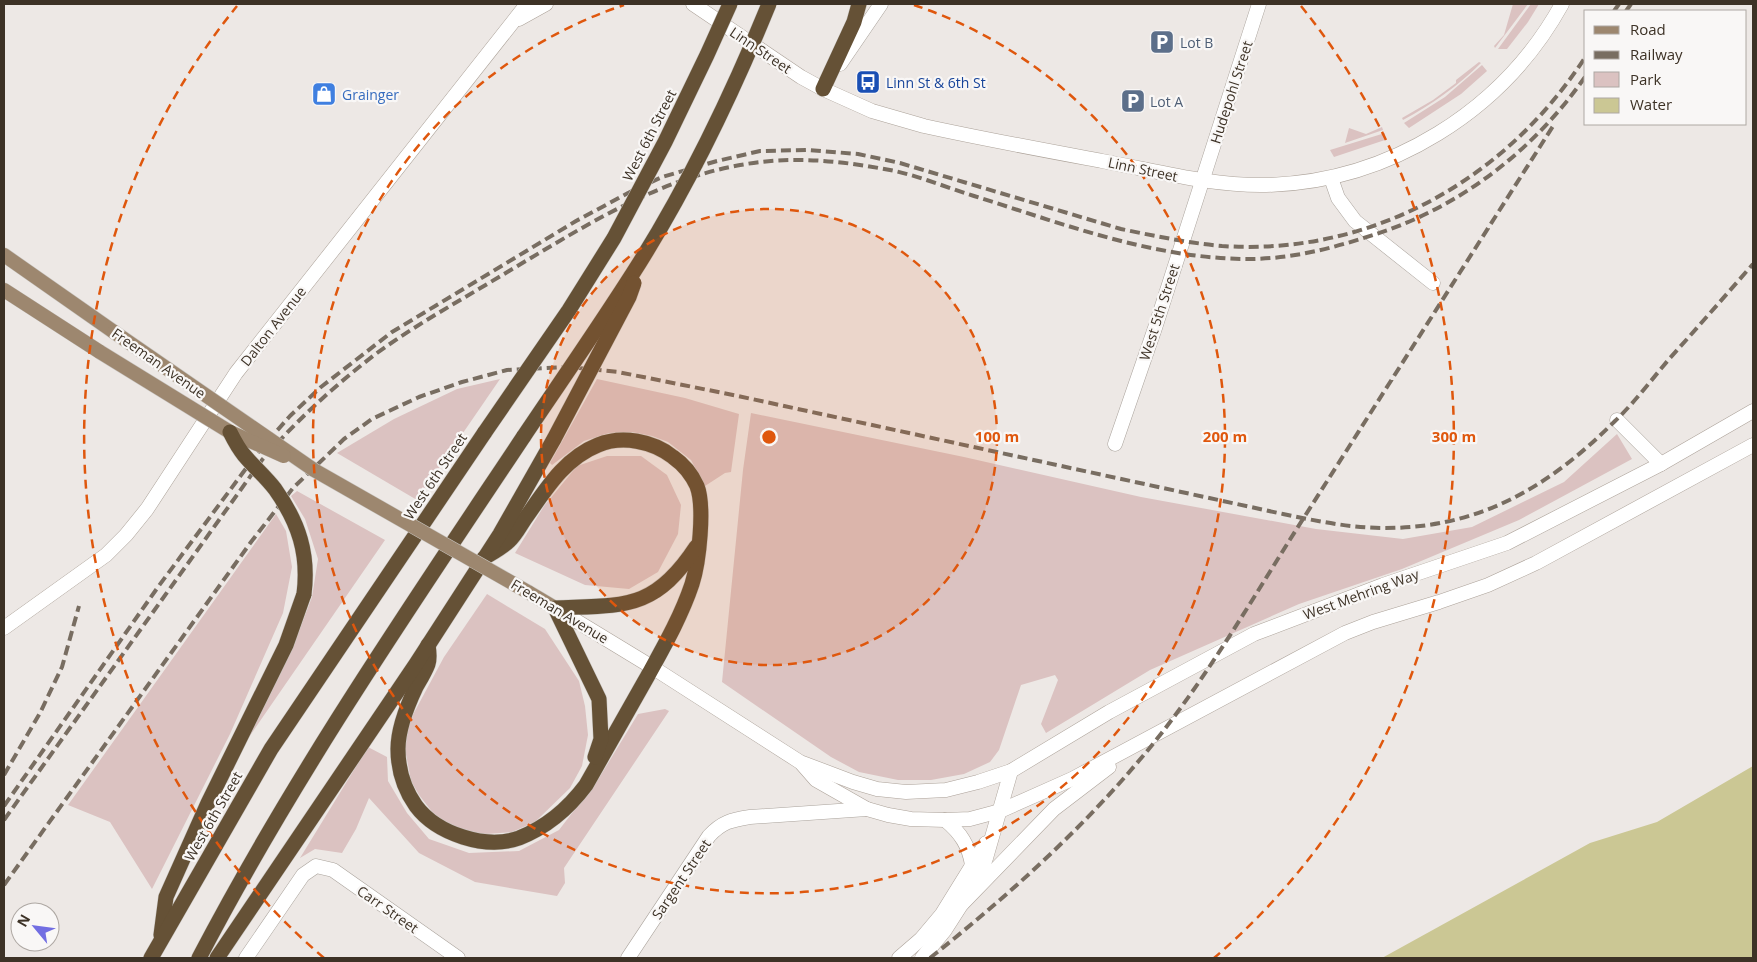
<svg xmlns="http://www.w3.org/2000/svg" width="1757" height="962" viewBox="0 0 1757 962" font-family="'Open Sans',sans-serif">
<rect width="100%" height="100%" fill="#ede8e5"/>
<!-- green -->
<g fill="#dbc2c1">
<polygon points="1513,4 1528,4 1495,48 1494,46 1504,35"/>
<polygon points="1531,4 1539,4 1528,22 1507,49 1498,49"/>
<path d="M1479 62 1481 63C1458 86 1431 105 1403 120L1402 118 1433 100 1456 83V80Z"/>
<polygon points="1482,65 1487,71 1461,94 1409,128 1404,123 1445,97"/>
<polygon points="1382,127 1383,130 1345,143 1349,128 1366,134"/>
<polygon points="1385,133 1385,140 1334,157 1330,150"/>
<polygon points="500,379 417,500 337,453 394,419 457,389"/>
<polygon points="597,379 685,398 739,414 731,472 725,473 705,486 691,460 668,442 652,436 632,432 609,433 584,441 552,465 550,463"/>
<polygon points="751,413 964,457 1141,497 1316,529 1403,539 1472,527 1564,482 1617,434 1632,459 1519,520 1402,569 1299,604 1150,670 1046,733 1041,724 1058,680 1055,675 1021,685 999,750 990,762 964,774 931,780 898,780 859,772 831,757 722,682 743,470"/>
<polygon points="607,456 641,456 667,475 681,505 678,534 658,572 629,589 585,585 515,553 544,506 577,466"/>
<polygon points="297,491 385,540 247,740 299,631 312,597 318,559 305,519 291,496"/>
<polygon points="276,514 286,531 292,567 283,613 230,734 152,889 110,822 68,805"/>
<polygon points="487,594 545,629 579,681 585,706 588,735 582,766 570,788 535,822 512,832 473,835 448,824 433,813 419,795 411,781 405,749 409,722 444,657"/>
<polygon points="665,709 669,711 564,868 565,883 557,896 475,882 419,853 369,798 356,829 342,853 315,849 300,858 368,747 387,757 388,781 407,813 429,839 469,853 519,851 559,830 599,778 638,714"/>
</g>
<!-- water -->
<polygon fill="#cbc794" points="1753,766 1753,958 1382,958 1590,843 1657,822"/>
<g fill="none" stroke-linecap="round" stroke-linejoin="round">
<defs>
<g id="minor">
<polyline points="840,64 881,4"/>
<polyline points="1331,178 1338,198 1355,221 1433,283"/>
<polyline points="1617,420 1661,464"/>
<polyline points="1115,444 1155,328 1259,4"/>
<polyline points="246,958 303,875 316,866 333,870 458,958"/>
<path d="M628 958 709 836C722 822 731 820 750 817L867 809"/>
</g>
<g id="secondary">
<path d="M693 4 801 77 823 89 872 111 924 126C983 139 1043 150 1102 161 1157 171 1210 186 1266 185 1389 182 1503 111 1562 4"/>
<polyline points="519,19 546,4"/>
<polyline points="555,608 652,667 800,762 853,782 877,789 906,792 946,790 978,782 1011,771 1109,712 1254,634 1383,585 1507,543 1661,464 1753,411"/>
<polyline points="4,628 106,555 126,535 147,509 236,373 527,4"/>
<polyline points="802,764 816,780 867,809 888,815 911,819 945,820 970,819 1000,811 1072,779 1345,633 1373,622 1439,602 1488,585 1536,563 1753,445"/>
<path d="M945 820C961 833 969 846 972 865"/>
<polyline points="962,904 1054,809 1109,767"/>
<polyline points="899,958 921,939 942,914 986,843"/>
<polyline points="922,958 945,930 979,877 986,858 1011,771"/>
</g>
<g id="primary">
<polyline points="4,255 114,332"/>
<polyline points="4,290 100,352"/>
<polyline points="528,592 555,608"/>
</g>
<g id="motorway">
<polyline points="823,89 854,22 859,4"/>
<path d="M428 645C429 651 430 658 428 664 425 672 420 680 416 687 407 706 398 728 398 749 398 769 404 789 416 806 437 834 486 850 519 838 547 827 568 809 586 785 606 750 626 714 646 679 663 648 681 617 692 584 699 562 705 507 697 486 692 475 683 464 673 457 653 441 622 435 598 445 565 458 546 489 527 516 521 524 516 535 509 541 502 548 492 553 484 558"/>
<path d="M595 757 601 739 599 699 555 608C624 605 654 611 696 547"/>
<polyline points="161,935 166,897 208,803 286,645 304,594"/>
<polyline points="151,958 271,749 485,432"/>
<path d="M199 958C294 776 410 607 524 436"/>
<polyline points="217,958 416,664 500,534 554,439"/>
</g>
</defs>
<!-- minor casing -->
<use href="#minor" stroke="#aaa39c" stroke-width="15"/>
<!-- secondary casing -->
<use href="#secondary" stroke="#aca299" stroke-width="15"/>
<!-- primary casing -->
<use href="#primary" stroke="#c9c6c2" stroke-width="15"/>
<!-- motorway casing -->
<use href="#motorway" stroke="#c9c6c2" stroke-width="16"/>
<!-- minor -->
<use href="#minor" stroke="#fff" stroke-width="14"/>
<!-- secondary -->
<use href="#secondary" stroke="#fff" stroke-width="14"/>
<!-- primary -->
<use href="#primary" stroke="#9d876f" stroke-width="14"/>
<!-- motorway -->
<use href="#motorway" stroke="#655136" stroke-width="15"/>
<!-- rail -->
<g stroke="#786d61" stroke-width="4" stroke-dasharray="10 5" stroke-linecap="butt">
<polyline points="1614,11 1619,4"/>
<polyline points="1626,11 1631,4"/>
<polyline points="4,775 40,713 62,667 79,606"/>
<path d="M4 806 158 587 259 451 290 416 321 387 392 332 576 221 628 193 662 177 717 161 760 151 808 150 858 154 900 163 1121 229C1155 236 1188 243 1222 246 1371 256 1506 180 1586 56"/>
<path d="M4 820 262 460C297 420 335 385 377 353 417 324 461 300 504 274 597 219 686 159 799 160 831 160 864 165 895 171 922 177 948 188 974 196 1064 224 1154 259 1249 259 1297 259 1344 245 1388 230 1468 201 1536 147 1585 77"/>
<path d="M4 885 251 542 293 488 344 439 372 419 419 397 462 382 507 370 568 367 618 372 738 396 1283 514C1317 521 1350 528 1385 528 1480 528 1549 487 1615 421 1635 402 1652 379 1670 358 1698 327 1725 296 1753 264"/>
<path d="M930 958C1004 899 1076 835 1137 763 1201 689 1250 602 1303 519 1387 387 1471 255 1555 123"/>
</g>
<defs>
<g id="primary-bridge">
<polyline points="114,332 314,470 528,592"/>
<polyline points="100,352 230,432 284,456"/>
</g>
<g id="motorway-bridge">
<path d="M230 432C234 440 238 448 244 455 254 467 266 477 275 489 299 523 309 554 304 594"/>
<polyline points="485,432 569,310 614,238 665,142 707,55 730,4"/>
<path d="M524 436C563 378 603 321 640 262 691 180 733 92 769 4"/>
<polyline points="554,439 629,297 634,283"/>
</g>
</defs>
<!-- primary-bridge casing -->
<use href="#primary-bridge" stroke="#c9c6c2" stroke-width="15" stroke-linecap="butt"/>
<!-- motorway-bridge casing -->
<use href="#motorway-bridge" stroke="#c9c6c2" stroke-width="16" stroke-linecap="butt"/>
<!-- primary-bridge -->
<use href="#primary-bridge" stroke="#9d876f" stroke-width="14"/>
<!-- motorway-bridge -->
<use href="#motorway-bridge" stroke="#655136" stroke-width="15"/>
</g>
<!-- distance rings -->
<circle cx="769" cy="437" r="228" fill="#df570d" fill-opacity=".12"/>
<g fill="none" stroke="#df570d" stroke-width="2.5" stroke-dasharray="9 6">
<circle cx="769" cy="437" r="228"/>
<path d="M914 5A456 456 0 1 1 624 5"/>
<path d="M324 958A685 685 0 0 1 237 6M1301 6A685 685 0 0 1 1214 958"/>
</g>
<!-- icons -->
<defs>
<symbol id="parking-square" viewBox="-11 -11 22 22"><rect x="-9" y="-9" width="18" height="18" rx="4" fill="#5c6f8a" stroke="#f9f7f6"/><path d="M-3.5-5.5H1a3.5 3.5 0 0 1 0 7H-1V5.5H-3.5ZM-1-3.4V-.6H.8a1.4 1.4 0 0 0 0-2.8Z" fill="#fff"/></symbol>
<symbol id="bus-square" viewBox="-11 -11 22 22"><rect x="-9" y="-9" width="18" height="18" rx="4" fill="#1a4fb4" stroke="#f9f7f6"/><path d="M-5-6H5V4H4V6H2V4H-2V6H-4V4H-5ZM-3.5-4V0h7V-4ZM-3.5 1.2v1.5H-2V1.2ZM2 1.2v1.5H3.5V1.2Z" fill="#fff"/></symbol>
<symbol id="shop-square" viewBox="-11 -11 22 22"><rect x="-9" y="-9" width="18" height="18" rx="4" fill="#3f7fe0" stroke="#f9f7f6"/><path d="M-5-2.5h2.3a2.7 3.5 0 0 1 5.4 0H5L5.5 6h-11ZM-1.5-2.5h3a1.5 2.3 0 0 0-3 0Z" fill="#fff"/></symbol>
</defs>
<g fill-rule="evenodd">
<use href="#parking-square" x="1148" y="28" width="28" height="28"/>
<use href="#bus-square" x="854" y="68" width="28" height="28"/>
<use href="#shop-square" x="310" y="80" width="28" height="28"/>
<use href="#parking-square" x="1119" y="87" width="28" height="28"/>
</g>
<g text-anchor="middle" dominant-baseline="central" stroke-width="4.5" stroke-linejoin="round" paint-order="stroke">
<!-- service labels -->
<g font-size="14" fill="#4e5e75" stroke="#f9f7f6" text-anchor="start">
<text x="1180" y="42">Lot B</text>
<text x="1150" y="101">Lot A</text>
</g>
<!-- street labels -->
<g font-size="14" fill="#3d3226" stroke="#f9f7f6">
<text transform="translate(761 50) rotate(34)">Linn Street</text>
<text transform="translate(1231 92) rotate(-72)">Hudepohl Street</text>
<text transform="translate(649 135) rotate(-63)">West 6th Street</text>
<text transform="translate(1143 169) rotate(12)">Linn Street</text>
<text transform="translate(1159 312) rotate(-72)">West 5th Street</text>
<text transform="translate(273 326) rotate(-52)">Dalton Avenue</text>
<text transform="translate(159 363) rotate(35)">Freeman Avenue</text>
<text transform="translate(435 476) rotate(-56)">West 6th Street</text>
<text transform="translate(1361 594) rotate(-20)">West Mehring Way</text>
<text transform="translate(560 611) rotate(31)">Freeman Avenue</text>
<text transform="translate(213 816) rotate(-60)">West 6th Street</text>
<text transform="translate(681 879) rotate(-56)">Sargent Street</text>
<text transform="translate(388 909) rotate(35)">Carr Street</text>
</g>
<!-- transit labels -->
<g font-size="14" fill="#164399" stroke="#f9f7f6" text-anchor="start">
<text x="886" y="82">Linn St &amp; 6th St</text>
</g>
<!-- shop labels -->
<g font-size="14" fill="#366cbe" stroke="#f9f7f6" text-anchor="start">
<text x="342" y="94">Grainger</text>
</g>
</g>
<circle cx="769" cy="437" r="8" fill="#df570d" stroke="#f9f7f6" stroke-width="2.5"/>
<g font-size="15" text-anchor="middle" font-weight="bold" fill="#df570d" stroke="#f9f7f6" stroke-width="4.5" stroke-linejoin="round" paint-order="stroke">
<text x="997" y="442">100 m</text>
<text x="1225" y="442">200 m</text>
<text x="1454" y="442">300 m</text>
</g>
<!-- border -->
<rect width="1757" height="962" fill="none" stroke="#3d3226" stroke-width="10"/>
<!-- legend -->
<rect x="1584" y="10" width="162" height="115" fill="#f9f7f6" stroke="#aea8a3"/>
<rect x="1594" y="26" width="25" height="8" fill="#9d876f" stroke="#aea8a3"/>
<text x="1630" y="35" font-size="15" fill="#3d3226">Road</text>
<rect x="1594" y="51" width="25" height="8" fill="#786d61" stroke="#aea8a3"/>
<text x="1630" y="60" font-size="15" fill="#3d3226">Railway</text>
<rect x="1594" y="72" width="25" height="15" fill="#dbc2c1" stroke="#aea8a3"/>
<text x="1630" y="85" font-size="15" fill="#3d3226">Park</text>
<rect x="1594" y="98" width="25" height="15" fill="#cbc794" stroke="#aea8a3"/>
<text x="1630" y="110" font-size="15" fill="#3d3226">Water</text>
<!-- north arrow -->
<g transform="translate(35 927) rotate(299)"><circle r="24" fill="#f9f7f6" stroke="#aea8a3"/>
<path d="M0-4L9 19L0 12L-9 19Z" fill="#726ee2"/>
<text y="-8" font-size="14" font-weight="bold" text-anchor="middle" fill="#3d3226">N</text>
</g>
</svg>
